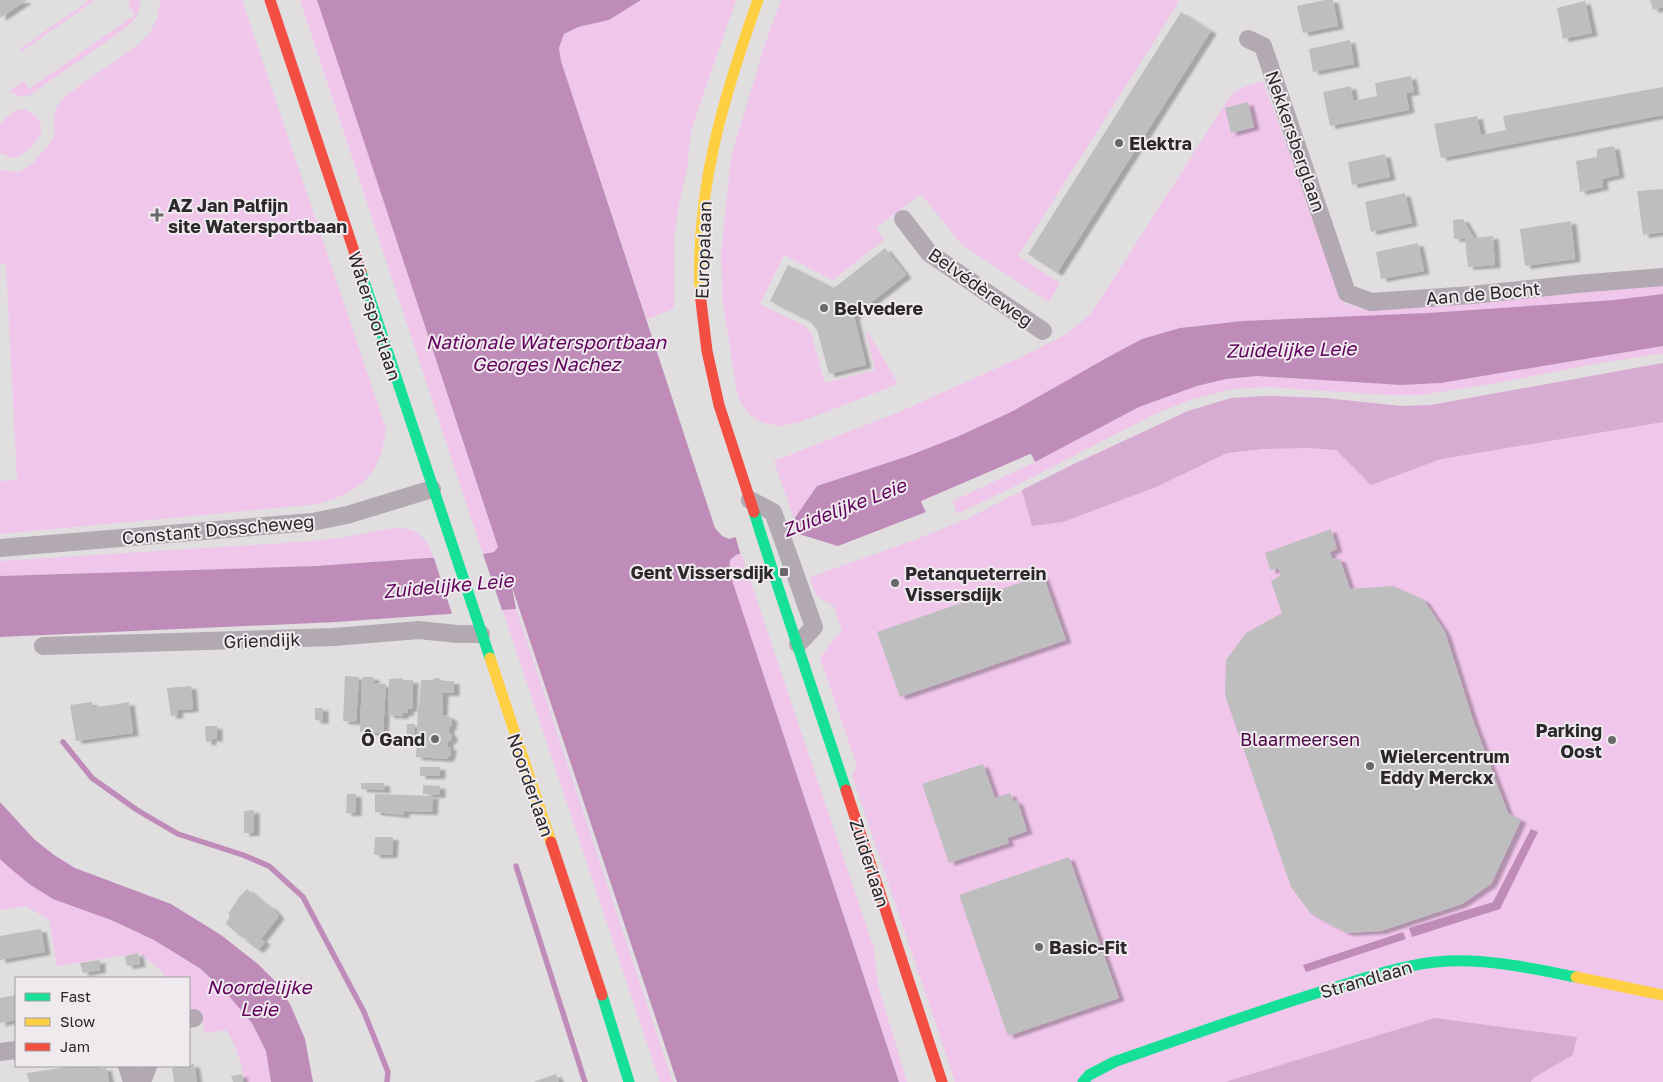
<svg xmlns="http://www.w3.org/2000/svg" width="1663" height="1082" viewBox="0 0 1663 1082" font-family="'Golos Text',sans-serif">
<defs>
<filter id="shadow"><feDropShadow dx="5.5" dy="3" stdDeviation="1" flood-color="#0004"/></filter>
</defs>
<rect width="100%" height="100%" fill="#e1dee0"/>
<!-- green -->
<g fill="#f0c6eb">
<polygon points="90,0 95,0 21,52 21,48"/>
<path d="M131 0H140C140 15 135 20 124 29L30 95 20 97 10 91 24 81 29 89 135 15 128 3Z"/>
<path d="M159 0H242L386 429C380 475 363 490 319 504L0 534V481L17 480 6 264H0V170L19 172 32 164 52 141 55 132 54 118 57 106 65 96 138 45 149 34 157 19 160 5Z"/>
<polygon points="300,0 317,0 498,547 494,552 483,554"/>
<polygon points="641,0 736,0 691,130 687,170 679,203 674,239 674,309 647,319 561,61 559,48 564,34 578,27 609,20"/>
<polygon points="781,0 1176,0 1179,2 1018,256 1060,283 1049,302 962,245 921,194 876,228 884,240 833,280 784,255 760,304 805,326 811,333 825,383 875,370 866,333 869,334 898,384 800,422 781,426 763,423 750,415 741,404 737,392 723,304 721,255 731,157 766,41"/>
<polygon points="1263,81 1344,303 1362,309 1367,305 1663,282 1663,294 1614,300 1428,313 1242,321 1180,328 1142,339 1110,356 1013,411 959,436 908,456 817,486 794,519 774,461 899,412 1017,359 1065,335 1091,314 1232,93 1244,87"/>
<path d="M25 109C41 118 47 128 35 143 28 151 22 156 12 158L0 153V125C7 116 14 109 25 109Z"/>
<polygon points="1663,346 1663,353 1588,365 1497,383 1421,395 1388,395 1267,387 1233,389 1190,400 1153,415 1011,488 957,514 953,501 1035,462 1139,407 1197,386 1226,379 1257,376 1401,385 1441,383"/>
<path d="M1663 363V1082H955L852 775 857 766 820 658 833 640 842 631 833 605C816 598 815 594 810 577L912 541 969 518 1076 463 1188 411 1231 398 1267 396 1325 398 1401 406 1431 405Z"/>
<path d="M394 528C417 528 425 535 433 557L316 566 0 576V561L300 542 340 538Z"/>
<polygon points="741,553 874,949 878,985 907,1082 899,1082 729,571 730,560"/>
<polygon points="516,609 673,1082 660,1082 503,611"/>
<path d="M0 859 29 884 154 940 201 969 228 995 252 1023 266 1051 271 1082H245C241 1064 237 1046 226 1030L205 1033 200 1010 189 1011V978H164L163 972 139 953 57 966 49 920 26 906 0 910Z"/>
</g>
<!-- forest -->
<g fill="#d6acd1">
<polygon points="1663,363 1663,422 1441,459 1371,485 1336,450 1310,448 1264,449 1227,453 1156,487 1063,522 1032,526 1022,490 1076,463 1188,411 1231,398 1267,396 1325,398 1401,406 1431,405"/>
<polygon points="1435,1018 1577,1037 1573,1055 1533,1078 1531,1082 1225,1082"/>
</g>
<!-- water -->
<g fill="#bf8cba">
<polygon points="317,0 641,0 609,20 578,27 564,34 559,48 561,61 715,528 722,536 729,539 794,519 817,486 908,456 959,436 1013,411 1110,356 1142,339 1180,328 1242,321 1428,313 1614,300 1663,294 1663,346 1441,383 1401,385 1257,376 1226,379 1197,386 1139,407 1035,462 1030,454 921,502 926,512 838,546 799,534 736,555 730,560 729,571 899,1082 677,1082 512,587 516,609 337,622 0,637 0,576 316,566 483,554 494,552 498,547"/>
<polygon points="0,802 34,839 54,855 75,868 171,904 221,935 258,964 277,983 291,1006 305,1039 313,1082 271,1082 266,1051 252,1023 228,995 201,969 154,940 111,920 53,899 29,884 4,863 0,859"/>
<polygon points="1531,829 1538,832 1500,909 1412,937 1409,928 1493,902"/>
<polygon points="1403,932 1406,939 1306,972 1303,965"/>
</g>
<!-- pier -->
<g fill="#e1dee0">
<polygon points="1031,454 1035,462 1033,463 1029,457 924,503 928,511 926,512 921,501"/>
<polygon points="791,517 798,537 741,556 735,535"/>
<polygon points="482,551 503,613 453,617 433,555"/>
</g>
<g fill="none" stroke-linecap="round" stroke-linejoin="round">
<!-- stream -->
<g stroke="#bf8cba" stroke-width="5.5">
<polyline points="63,742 92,778 137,810 178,834 243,855 269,866 303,897 364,1012 388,1072 387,1082"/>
<polyline points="516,866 585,1082"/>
</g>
</g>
<!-- building -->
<g fill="#bebebe" filter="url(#shadow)">
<polygon points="0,0 27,0 0,18"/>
<polygon points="1325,0 1333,0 1338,26 1303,33 1297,6"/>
<polygon points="1650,0 1663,0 1663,7 1653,10"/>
<polygon points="1585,1 1592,33 1563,39 1557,8"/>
<polygon points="1181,12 1211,31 1057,273 1028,254"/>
<polygon points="1350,40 1354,64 1313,72 1309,49"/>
<polygon points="1411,76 1414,92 1406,93 1409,110 1330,126 1323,92 1351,86 1353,101 1377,96 1375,83"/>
<polygon points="1663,87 1663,115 1441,158 1434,124 1477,116 1481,135 1506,130 1503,116"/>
<polygon points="1248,102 1254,127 1231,133 1225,108"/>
<polygon points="1614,146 1619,175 1602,179 1603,187 1580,192 1576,161 1597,157 1597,149"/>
<polygon points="1385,154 1390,177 1352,185 1348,162"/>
<polygon points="1663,189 1663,232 1643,235 1637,191"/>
<polygon points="1405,193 1412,223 1371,232 1365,202"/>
<polygon points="1463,219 1474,238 1493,236 1495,265 1468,267 1465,238 1454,239 1453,220"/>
<polygon points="1571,221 1575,259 1525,266 1520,229"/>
<polygon points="1418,243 1424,271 1381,279 1376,252"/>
<polygon points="885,248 906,275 854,316 866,365 829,374 817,330 810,321 770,301 788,265 834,288"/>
<polygon points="1331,529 1337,549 1330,552 1332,558 1340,559 1350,589 1393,586 1424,600 1445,632 1473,720 1508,813 1521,820 1491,884 1462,904 1381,931 1347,933 1311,914 1291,887 1225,695 1226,660 1246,633 1282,613 1271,581 1281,575 1278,568 1271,571 1265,553"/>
<polygon points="1043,575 1066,640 900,697 877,632"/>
<polygon points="345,676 359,677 356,722 343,721"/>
<polygon points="362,677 374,677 374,683 386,684 383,733 360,732"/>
<polygon points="403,678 403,680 413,680 412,709 408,709 408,713 403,713 403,716 388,715 389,679"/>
<polygon points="435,678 439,678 442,681 454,681 454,693 443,693 442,715 449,716 449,717 452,718 451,727 449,727 449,732 452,735 452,739 448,742 448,747 451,747 450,756 448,757 448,759 416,757 418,707 419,707 421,680 432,680"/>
<polygon points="191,686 193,709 177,710 178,715 171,716 167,688"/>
<polygon points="92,702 93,708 129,702 133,733 76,741 70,705"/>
<polygon points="315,708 323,708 323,721 315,720"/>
<polygon points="407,724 415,724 414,742 406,742"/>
<polygon points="205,726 217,726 217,739 211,738 211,742 206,742"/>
<polygon points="983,764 995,798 1010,793 1014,802 1017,800 1027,831 1007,838 1009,843 949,863 922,784"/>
<rect x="420" y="767" width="20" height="9"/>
<polygon points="361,783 384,783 385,790 361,789"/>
<polygon points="423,785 440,786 440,795 423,794"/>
<polygon points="347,794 356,794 356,813 346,813"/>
<polygon points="375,794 433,796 432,812 404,811 404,815 375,812"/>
<polygon points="254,810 254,833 244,833 244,811"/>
<polygon points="375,837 393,837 392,855 374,855"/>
<polygon points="1069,857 1119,998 1008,1036 959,895"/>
<polygon points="247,889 267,906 270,906 279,916 261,939 265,942 258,950 246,941 247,939 242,935 241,937 226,924 230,915 228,914 240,896"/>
<polygon points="41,929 45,952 0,960 0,936"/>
<polygon points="138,953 140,964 127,966 125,956"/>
<polygon points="100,960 100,970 83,973 80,963"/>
<polygon points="16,995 16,1020 0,1023 0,998"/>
<polygon points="194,1064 197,1082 174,1082 172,1068"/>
<polygon points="74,1066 99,1066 100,1069 106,1067 109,1082 29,1082 27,1073"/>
<polygon points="242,1074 243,1082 233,1082 231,1076"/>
<polygon points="556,1074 559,1082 533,1082"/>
</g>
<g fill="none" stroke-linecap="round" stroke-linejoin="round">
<!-- street -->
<g stroke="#b3a9b2" stroke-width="18">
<polyline points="1248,39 1263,46 1347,293 1371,302 1472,295 1577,284 1663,277"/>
<polyline points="903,219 929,253 1043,331"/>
<polyline points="750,500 773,512 814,627 798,644"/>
<polyline points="0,548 312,522 347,515 432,489"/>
<polyline points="43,646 334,637 419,630 457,634 481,634"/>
<polyline points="189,1019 194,1018"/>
<polyline points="0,1052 16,1050"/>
<polyline points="127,1066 132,1082"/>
<polyline points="142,1082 148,1066"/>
</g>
<!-- fast -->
<g stroke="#16e098" stroke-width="11">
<polyline points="361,272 490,658"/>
<path d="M754 512C783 605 815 697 846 790"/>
<polyline points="602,995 629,1082"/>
<path d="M1083 1082 1089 1075 1114 1062C1186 1037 1257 1011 1330 989 1369 977 1407 963 1448 961 1491 959 1534 969 1576 977"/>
</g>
<!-- slow -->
<g stroke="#ffcf43" stroke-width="11">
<path d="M700 293C695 191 724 95 758 0"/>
<polyline points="490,658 551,842"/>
<polyline points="1576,977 1663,995"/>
</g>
<!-- jam -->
<g stroke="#f24e42" stroke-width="11">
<polyline points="270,0 361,272"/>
<polyline points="700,293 707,351 719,405 754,512"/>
<polyline points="846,790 942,1082"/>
<polyline points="551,842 602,995"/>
</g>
</g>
<!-- markers -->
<g fill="#6a686a" stroke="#efeaee" stroke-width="2">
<circle cx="1119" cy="143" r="5"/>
<path d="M154.5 207.5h5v5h5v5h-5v5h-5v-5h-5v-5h5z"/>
<circle cx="824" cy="308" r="5"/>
<rect x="779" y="567" width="10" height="10" rx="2.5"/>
<circle cx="895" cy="583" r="5"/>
<circle cx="435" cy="739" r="5"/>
<circle cx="1612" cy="740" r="5"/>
<circle cx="1370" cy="766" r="5"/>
<circle cx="1039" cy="947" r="5"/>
</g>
<g text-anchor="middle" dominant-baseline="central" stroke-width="4" stroke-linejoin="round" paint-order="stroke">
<!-- street labels -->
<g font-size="18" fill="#2a282a" stroke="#efeaee">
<text transform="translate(1296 141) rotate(71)">Nekkersberglaan</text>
<text transform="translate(703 250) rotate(-88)">Europalaan</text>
<text transform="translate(981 287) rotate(35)">Belvédèreweg</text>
<text transform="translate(1483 293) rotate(-5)">Aan de Bocht</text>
<text transform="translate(375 316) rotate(72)">Watersportlaan</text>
<text transform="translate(218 529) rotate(-5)">Constant Dosscheweg</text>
<text transform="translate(262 640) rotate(-2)">Griendijk</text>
<text transform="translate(531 785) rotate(71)">Noorderlaan</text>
<text transform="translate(870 863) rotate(72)">Zuiderlaan</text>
<text transform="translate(1366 979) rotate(-16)">Strandlaan</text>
</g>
<!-- poi labels -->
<g font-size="18" font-weight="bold" fill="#2a282a" stroke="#efeaee" text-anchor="start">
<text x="1129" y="143">Elektra</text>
<text x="168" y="205">AZ Jan Palfijn<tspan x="168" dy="21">site Watersportbaan</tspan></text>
<text x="834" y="308">Belvedere</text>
<text x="774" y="572" text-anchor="end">Gent Vissersdijk</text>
<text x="905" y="573">Petanqueterrein<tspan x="905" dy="21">Vissersdijk</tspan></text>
<text x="1602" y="730" text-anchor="end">Parking<tspan x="1602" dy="21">Oost</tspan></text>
<text x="425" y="739" text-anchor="end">Ô Gand</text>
<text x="1380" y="756">Wielercentrum<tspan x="1380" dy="21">Eddy Merckx</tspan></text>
<text x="1049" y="947">Basic-Fit</text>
</g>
<!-- park labels -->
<g font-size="18" fill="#4a0545" stroke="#efeaee">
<text x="1300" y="739">Blaarmeersen</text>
</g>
<!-- water labels -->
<g font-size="19" font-style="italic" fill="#62025d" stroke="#efeaee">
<text x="546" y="341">Nationale Watersportbaan<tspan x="546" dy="22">Georges Nachez</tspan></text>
<text transform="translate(1291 349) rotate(-1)">Zuidelijke Leie</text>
<text transform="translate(844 507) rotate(-21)">Zuidelijke Leie</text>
<text transform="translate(448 585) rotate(-5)">Zuidelijke Leie</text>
<text x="259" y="986">Noordelijke<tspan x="259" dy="22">Leie</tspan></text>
</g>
</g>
<!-- legend -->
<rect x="15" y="977" width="175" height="90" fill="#efeaee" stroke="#a09ca0"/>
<rect x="25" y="993" width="25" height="8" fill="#16e098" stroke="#a09ca0"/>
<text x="60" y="1002" font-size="15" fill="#2a282a">Fast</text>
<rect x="25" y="1018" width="25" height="8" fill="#ffcf43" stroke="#a09ca0"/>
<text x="60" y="1027" font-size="15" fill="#2a282a">Slow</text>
<rect x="25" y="1043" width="25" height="8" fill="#f24e42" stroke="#a09ca0"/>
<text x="60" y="1052" font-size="15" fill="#2a282a">Jam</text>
</svg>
